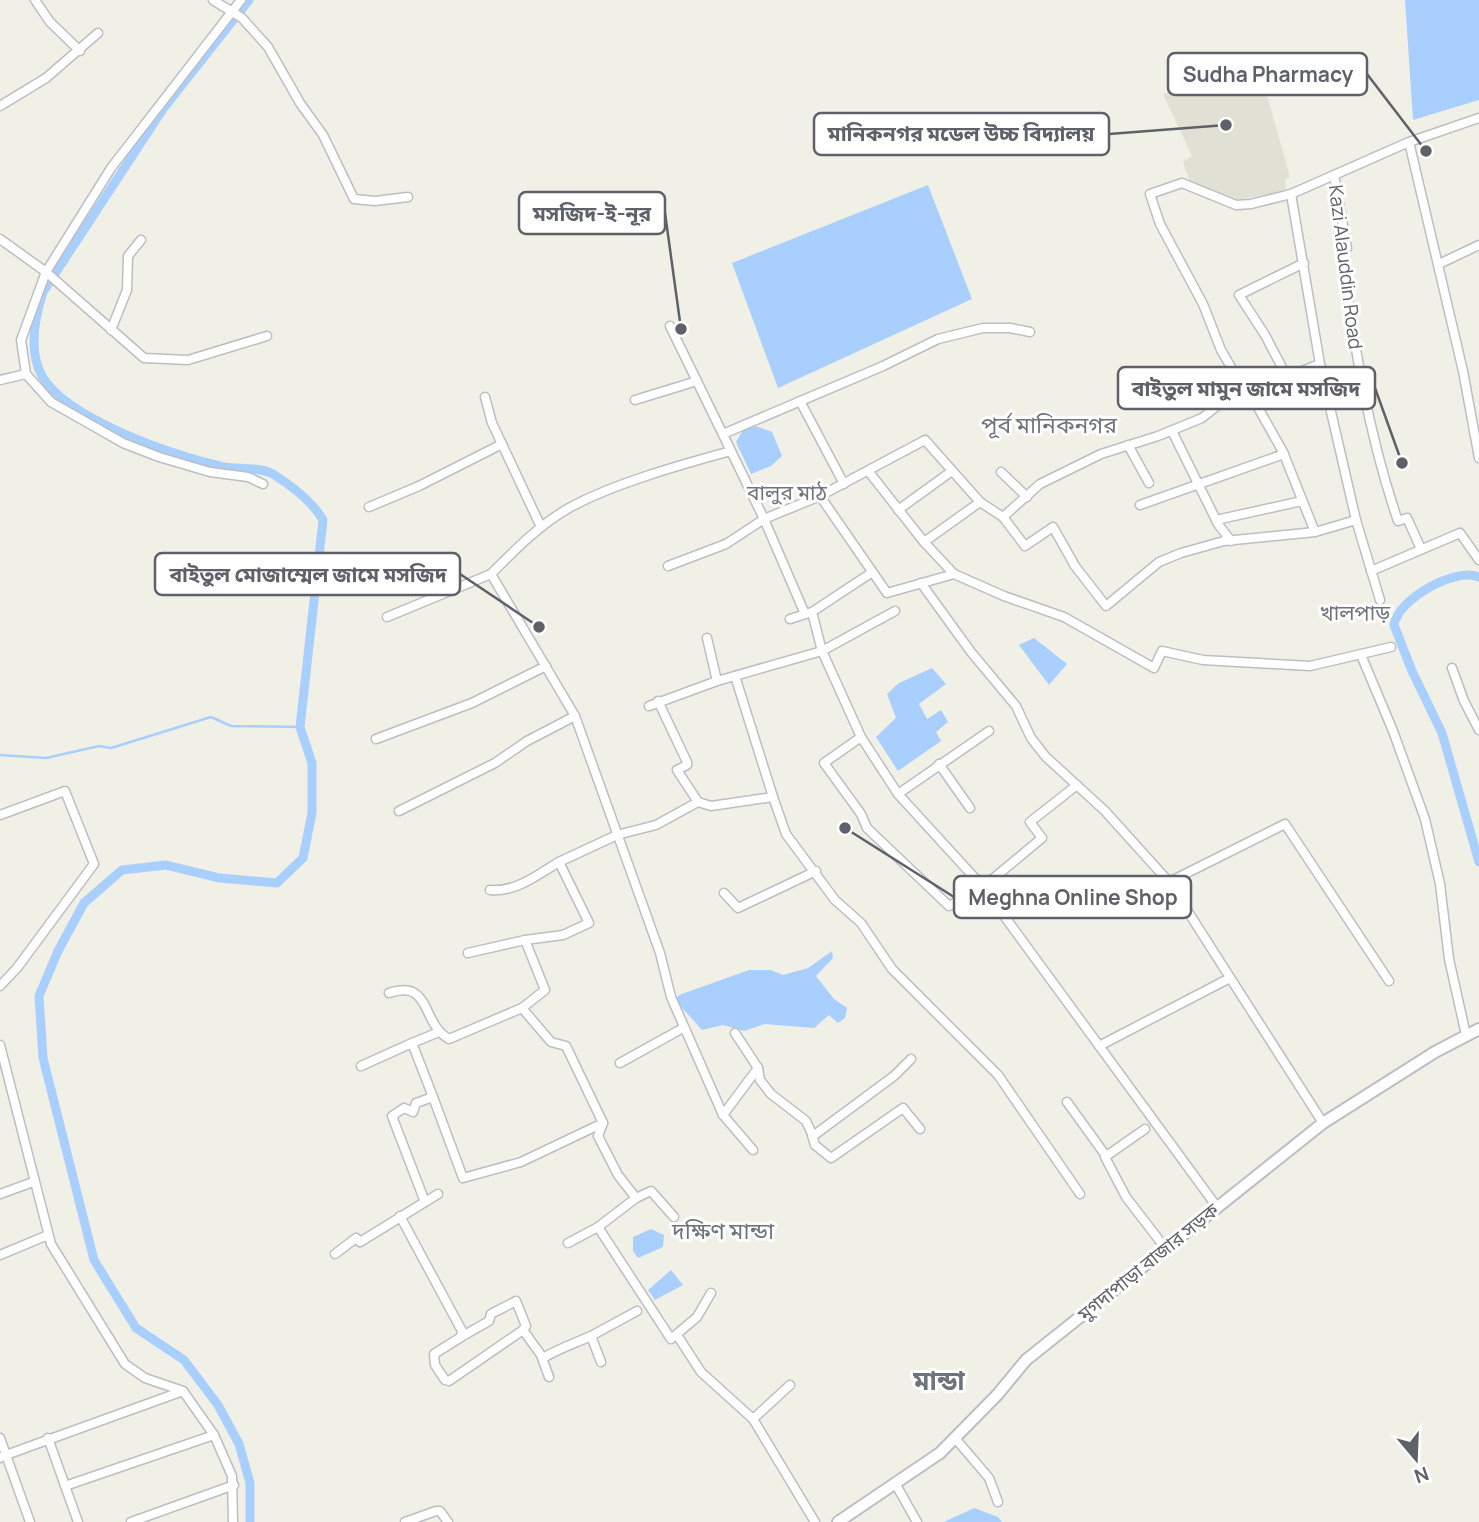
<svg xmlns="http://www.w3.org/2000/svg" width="1479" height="1522" viewBox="0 0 1479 1522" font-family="Manrope,'Noto Sans Bengali',sans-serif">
<rect width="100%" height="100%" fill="#f1f0e7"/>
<!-- education -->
<polygon fill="#e1e0d5" points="1246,62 1250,75 1261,73 1290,177 1285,180 1286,191 1236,200 1190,182 1183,162 1192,156 1163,94"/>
<!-- water -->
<g fill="#a9cfff">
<polygon points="1405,0 1479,0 1479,100 1413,120"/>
<polygon points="928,185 972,299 778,388 732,263"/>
<polygon points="756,426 772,432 782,456 771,466 751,474 736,442 743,430"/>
<polygon points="1034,638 1067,664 1049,685 1019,645"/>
<polygon points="932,668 946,684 919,704 927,719 941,710 948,722 936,732 941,741 898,771 876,737 896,718 887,694 899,683"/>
<polygon points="832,951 833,958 816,976 834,999 847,1008 845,1018 838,1023 829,1015 814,1028 765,1024 744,1031 723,1025 702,1030 675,1000 679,995 749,970 771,970 783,975 808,968"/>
<polygon points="651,1229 664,1235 663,1247 638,1258 633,1251 633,1237"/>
<polygon points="671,1270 683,1285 655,1300 648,1290"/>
<polygon points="974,1508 998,1517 1002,1522 944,1522"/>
</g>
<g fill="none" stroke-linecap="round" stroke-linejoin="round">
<!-- stream -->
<polyline stroke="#a9cfff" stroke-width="2.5" points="0,755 46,758 99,746 111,748 211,717 231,726 300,727"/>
<!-- canal -->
<g stroke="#a9cfff" stroke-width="9">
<path d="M249 0 163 109 43 292C35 317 28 351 42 376 65 418 174 456 220 466 236 470 258 466 273 474 292 486 312 501 323 520L300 727 312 763V813L303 858 277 883 220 878 166 865 122 870 84 903 58 951 39 996 43 1058 94 1260 136 1328 184 1360 218 1405 239 1444 250 1483V1522"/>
<path d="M1479 577C1455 567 1398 599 1394 625L1412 671 1442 733 1479 862"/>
</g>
<defs>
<g id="street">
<polyline points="35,0 50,22 80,51"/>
<polyline points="213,0 242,18 268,47 300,103 323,135 354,199 375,201 408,197"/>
<polyline points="241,0 111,168 46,272 21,340 26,374 51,402 123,443 159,457 210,472 248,477 263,484"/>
<polyline points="0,106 46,78 98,33"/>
<polyline points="1409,142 1463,371 1479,458"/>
<path d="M1334 175 1347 248 1342 250C1353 341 1368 434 1398 521L1407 518 1421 549"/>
<polyline points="1291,194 1320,364 1356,520 1380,600"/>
<polyline points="0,239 46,272 144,358 188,360 267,336"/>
<polyline points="1439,264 1479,245"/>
<polyline points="670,326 731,451"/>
<polyline points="111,330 127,290 128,256 141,240"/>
<polyline points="1286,375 1265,335 1239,295 1304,263"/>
<polyline points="0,380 26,374"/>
<polyline points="1242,386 1221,350 1203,304 1160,224 1150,194 1182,183 1236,205 1251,204 1291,194 1409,142 1479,118"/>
<polyline points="1247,388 1283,452 1315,532"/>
<polyline points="485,397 492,423 541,527"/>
<polyline points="635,400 697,381"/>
<polyline points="800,401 844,484"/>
<polyline points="1172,431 1218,524 1231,541"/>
<polyline points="723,434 883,366 938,339 983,328 1010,328 1030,332"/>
<polyline points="1128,445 1149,483"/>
<polyline points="869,472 924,542"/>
<polyline points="1001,472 1027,497"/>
<polyline points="820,496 925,440 980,502"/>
<polyline points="1140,505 1284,454"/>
<polyline points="369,507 419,486 502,444"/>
<polyline points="898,510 952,471"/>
<polyline points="1003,517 1025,546 1053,527 1075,566 1106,606 1159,562 1181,553 1224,541 1315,532 1356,520"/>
<polyline points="1216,520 1302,501"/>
<polyline points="668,566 726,544 764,519 805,614"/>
<polyline points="1371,571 1460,533 1479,560"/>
<path d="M954 574 924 542 980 502 1003 517 1040 484 1101 454 1158 436 1202 418 1242 386C1258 391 1303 370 1320 364"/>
<polyline points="921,583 971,652 1016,706 1031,738 1046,757 1105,811 1169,882 1323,1123"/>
<polyline points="812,612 822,651 861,737 898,794 983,887 1217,1207"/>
<polyline points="387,617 491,574"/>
<polyline points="790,619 812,612 871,573"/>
<polyline points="707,638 717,681"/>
<polyline points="1361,655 1393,731 1425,819 1440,884 1449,959 1466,1035"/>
<polyline points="1452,668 1464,701 1479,730"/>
<polyline points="735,676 773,797"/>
<polyline points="658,701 687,762 687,765 677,770 698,802 656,825 617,835 559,862 589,923 563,935 525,940 545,990 522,1008 551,1042 566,1046 603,1123 598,1136 618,1175 636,1198 598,1227 671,1339 697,1317 711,1293"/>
<polyline points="649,706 717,681 822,651 895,611"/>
<polyline points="861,737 824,763 861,814 867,828 949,906 983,887 1042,838 1030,822 1077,785"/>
<polyline points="376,739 472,703 546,666"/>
<polyline points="939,764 970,808"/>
<polyline points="898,794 989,731"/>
<polyline points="698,802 711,806 773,797 786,834 835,900 861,923 892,969 998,1075 1080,1194"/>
<polyline points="399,811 495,763 527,741 575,716"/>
<polyline points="0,815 65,791 94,864 17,968 0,986"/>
<polyline points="1169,882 1285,824 1389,981"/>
<path d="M490 890C517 892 537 875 559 862"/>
<polyline points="724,893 738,908 816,871"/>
<polyline points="468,953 525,940"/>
<path d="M389 993C432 979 420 1022 449 1039L522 1008"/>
<path d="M735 1033 758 1068 723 1115 671 997 660 953 575 716 491 574C515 550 539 525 569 508 612 484 683 464 731 451L764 519 820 496 887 593 954 574 1004 596 1064 617 1154 668 1162 651 1203 660 1310 666 1391 647"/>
<polyline points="412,1043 439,1032"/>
<polyline points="0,1045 51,1244 125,1364 145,1378 183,1391 214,1435"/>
<polyline points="1099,1046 1230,978"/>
<polyline points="620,1063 683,1028"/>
<polyline points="361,1066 412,1043 433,1097"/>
<polyline points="758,1068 760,1080 771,1094 806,1121 813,1136 894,1076 911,1059"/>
<polyline points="1067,1102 1106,1156"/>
<polyline points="723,1115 753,1150"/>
<polyline points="1145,1129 1105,1157 1126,1197 1166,1249"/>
<polyline points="812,1135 815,1145 831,1158 903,1108 920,1129"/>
<polyline points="0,1194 33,1182"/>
<polyline points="636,1198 651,1191 674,1217"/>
<polyline points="425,1202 392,1116 404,1108 413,1112 416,1103 433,1097 463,1178 521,1162 603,1123"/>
<polyline points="400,1216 462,1331 461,1337 434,1354 435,1365 445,1380 449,1381 523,1330 541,1355 549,1377"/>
<polyline points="568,1243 598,1227"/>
<polyline points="335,1254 356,1238 360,1242 438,1194"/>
<polyline points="0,1255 48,1235"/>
<polyline points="677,1335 701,1372 753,1419 815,1522"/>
<polyline points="591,1336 637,1311"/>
<polyline points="461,1337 489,1321 491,1314 516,1301 526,1326 523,1330"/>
<path d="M543 1358C560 1348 573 1344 591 1336L601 1362"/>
<polyline points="753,1419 790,1385"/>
<polyline points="0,1438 6,1455 183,1391"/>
<polyline points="48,1438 78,1522"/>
<polyline points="955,1438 989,1478 998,1502"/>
<polyline points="0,1458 6,1455 30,1522"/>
<polyline points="895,1483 917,1522"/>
<polyline points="65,1486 214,1435 232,1476 233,1522"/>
<polyline points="131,1522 234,1485"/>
<polyline points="405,1522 436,1511 440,1511 448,1522"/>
</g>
<polyline id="secondary" points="838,1522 940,1453 998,1394 1026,1360 1323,1123 1435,1052 1479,1029"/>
</defs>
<!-- street casing -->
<use href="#street" stroke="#bbbec3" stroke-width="11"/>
<!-- secondary casing -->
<use href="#secondary" stroke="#bcbec5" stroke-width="14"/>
<!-- street -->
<use href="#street" stroke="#fff" stroke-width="8"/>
<!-- secondary -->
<use href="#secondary" stroke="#fff" stroke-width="10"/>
</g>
<g text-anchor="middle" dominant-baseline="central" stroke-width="6" stroke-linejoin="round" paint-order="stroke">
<!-- street labels -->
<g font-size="19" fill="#5e6168" stroke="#fff">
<text transform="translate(1346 267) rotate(83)">Kazi Alauddin Road</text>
<text transform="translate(1148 1262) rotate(-39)">মুগদাপাড়া বাজার সড়ক</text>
</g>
<!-- neighbourhood labels -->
<g font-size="21" fill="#6f737a" stroke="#fff">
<text x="787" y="492">বালুর মাঠ</text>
<text x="1355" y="612">খালপাড়</text>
</g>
<!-- quarter labels -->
<g font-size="23" fill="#6f737a" stroke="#fff">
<text x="1049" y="424">পূর্ব মানিকনগর</text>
<text x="723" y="1230">দক্ষিণ মান্ডা</text>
</g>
<!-- district labels -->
<g font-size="26" font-weight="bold" fill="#6f737a" stroke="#fff">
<text x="939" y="1380">মান্ডা</text>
</g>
</g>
<!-- callouts -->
<path fill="none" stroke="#5e6168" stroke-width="2.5" d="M1426 151L1367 74M1226 125L1109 134M681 329L665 213M1402 463L1375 388M539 627L460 574M845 828L954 897"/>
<g fill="#5e6168" stroke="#fff" stroke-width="2.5">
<circle cx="1426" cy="151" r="7"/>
<circle cx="1226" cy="125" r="7"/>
<circle cx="681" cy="329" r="7"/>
<circle cx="1402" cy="463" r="7"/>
<circle cx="539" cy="627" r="7"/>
<circle cx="845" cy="828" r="7"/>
</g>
<g fill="#fff" stroke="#5e6168" stroke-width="2.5">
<rect x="1168" y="53" width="199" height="42" rx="7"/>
<rect x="814" y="113" width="295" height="42" rx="7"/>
<rect x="519" y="192" width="146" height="42" rx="7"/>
<rect x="1118" y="367" width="257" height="42" rx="7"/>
<rect x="155" y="553" width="305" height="42" rx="7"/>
<rect x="954" y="876" width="237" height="42" rx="7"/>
</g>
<g font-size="21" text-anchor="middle" font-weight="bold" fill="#5e6168">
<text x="1268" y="82">Sudha Pharmacy</text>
<text x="961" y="141">মানিকনগর মডেল উচ্চ বিদ্যালয়</text>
<text x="592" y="221">মসজিদ-ই-নূর</text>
<text x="1246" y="396">বাইতুল মামুন জামে মসজিদ</text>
<text x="308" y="582">বাইতুল মোজাম্মেল জামে মসজিদ</text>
<text x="1073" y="905">Meghna Online Shop</text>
</g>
<!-- north arrow -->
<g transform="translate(1416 1459) rotate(161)" stroke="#ffffff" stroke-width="5" paint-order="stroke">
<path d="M0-5L12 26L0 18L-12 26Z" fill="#5e6168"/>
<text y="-10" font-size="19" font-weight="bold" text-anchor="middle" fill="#5e6168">N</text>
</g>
</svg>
